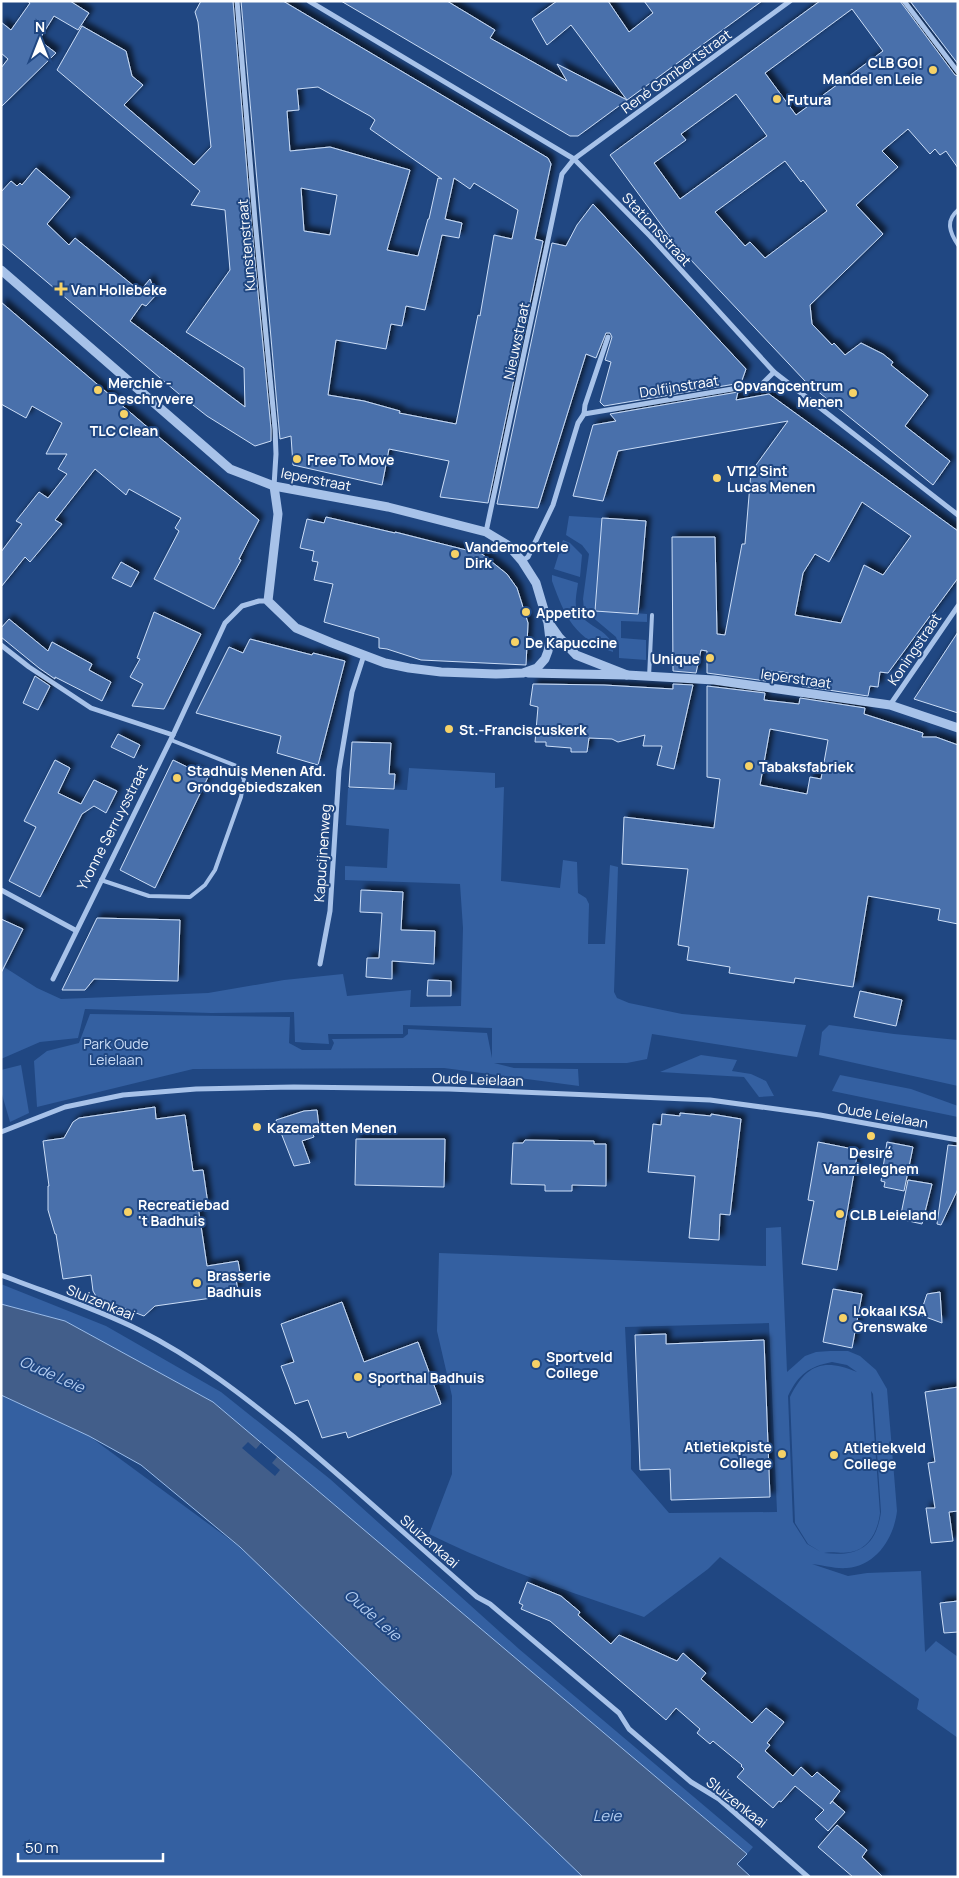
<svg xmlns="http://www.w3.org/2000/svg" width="959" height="1878" viewBox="0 0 959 1878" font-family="Manrope,sans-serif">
<defs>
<filter id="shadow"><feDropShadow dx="4.5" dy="-4.5" stdDeviation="2.5" flood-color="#0009"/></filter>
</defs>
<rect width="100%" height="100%" fill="#204782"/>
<!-- green -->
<g fill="#3460a1" fill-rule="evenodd">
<polygon points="569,516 602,518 595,610 647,614 647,622 621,621 621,638 646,640 646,660 619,658 619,646 616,637 584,610 583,599 589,554 582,545 566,535"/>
<polygon points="563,540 570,543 582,555 580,577 554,569"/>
<path d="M552 575 578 583C577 591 574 603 577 610 585 628 615 630 613 652 575 639 565 617 552 581Z"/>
<polygon points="409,768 495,773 495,788 504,787 501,881 560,888 563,860 577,862 578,893 586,898 589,904 588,944 605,944 610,865 618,867 614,992 617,998 629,1003 682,1014 806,1025 797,1057 652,1034 647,1059 627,1063 494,1063 514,1068 578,1069 579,1086 444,1068 193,1069 37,1107 34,1061 47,1051 79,1043 90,1014 290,1017 289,1043 302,1050 331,1050 334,1043 332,1039 403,1038 408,1034 408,1029 487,1033 492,1058 492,1028 403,1025 403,1034 328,1034 329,1044 295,1042 294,1012 211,1013 85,1009 78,1038 40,1042 1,1059 1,965 37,988 61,999 208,993 284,980 343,974 347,996 411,990 410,1007 461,1006 463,928 460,884 345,880 345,866 387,868 389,829 346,825 348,788 407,790"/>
<polygon points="829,1025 894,1034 958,1040 958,1086 819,1055 822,1032"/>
<polygon points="701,1055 737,1060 732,1071 751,1074 766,1081 774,1096 759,1097 744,1077 660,1072"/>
<polygon points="21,1065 29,1113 10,1122 1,1091 1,1070"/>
<polygon points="840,1075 911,1089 958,1106 958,1117 832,1091"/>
<path d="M781 1227 787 1372 805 1356 816 1352 830 1351H848L860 1356 876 1370 887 1389 897 1511C894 1538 876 1566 847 1568 835 1569 823 1565 812 1564L848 1576 867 1573 921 1571 925 1652 936 1641 958 1657V1738L917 1709 919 1699 720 1557 708 1569 644 1617C571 1593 498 1568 429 1534L452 1474V1396L437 1331 439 1253 766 1266V1228ZM769 1323 777 1512 669 1513 631 1469V1445L625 1327ZM832 1362 847 1365 857 1372C824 1358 806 1364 790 1397L795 1523 808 1544 821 1552 807 1544 793 1522 788 1396C799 1374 808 1367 832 1362ZM871 1391 873 1394 881 1512C876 1547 858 1557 824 1553 831 1551 843 1554 851 1552 870 1548 878 1530 880 1513Z"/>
<polygon points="1,1284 106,1326 221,1392 330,1479 519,1649 753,1847 747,1854 213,1402 65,1321 1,1304"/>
<polygon points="1,1395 89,1436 240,1547 586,1877 1,1877"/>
</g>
<!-- water -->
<polygon fill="#425e8a" stroke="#9abcea" points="1,1304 65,1321 213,1402 747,1854 737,1864 751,1877 583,1877 240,1547 141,1465 89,1436 1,1395"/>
<!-- pier -->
<polygon fill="#204782" points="248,1442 256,1449 261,1443 277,1457 272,1463 280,1470 275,1476 242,1448"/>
<!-- building -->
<g fill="#4870ab" stroke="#cbddf7" fill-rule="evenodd" filter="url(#shadow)">
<polygon points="27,1 70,1 89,13 78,30 54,16 39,40 56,53 1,107 1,68 8,59 1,53 1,22 11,30 30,3"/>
<polygon points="201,1 233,1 251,220 271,429 271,441 255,446 207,416 179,394 1,243 1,192 11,181 17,186 20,183 22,185 36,168 70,197 47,224 69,245 75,238 140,291 150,279 156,295 146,306 142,304 130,321 245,407 244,368 186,332 230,270 225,210 191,205 200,191 57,70 82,26 126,51 132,76 143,85 124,105 194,165 211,147 198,22 195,12"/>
<path d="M241 1H283L548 158 551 164 535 239 543 241 488 503 440 497 449 461 389 449 382 485 293 465 291 436 280 439ZM318 87 370 116 375 120 370 129 442 179 438 178 429 219H428L418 256 387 250 410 170 330 147 290 151 287 111 299 110 297 89ZM454 178 470 189 474 183 518 210 512 239 494 235 480 316 478 315 456 424 399 413 400 411 364 401 328 395 336 340 386 349 391 324 402 326 406 306 425 310 442 235 459 238 462 223 445 219ZM301 188 337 195 330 235 304 231Z"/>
<polygon points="341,1 447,1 495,30 490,38 567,81 557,64 627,100 571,25 547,45 532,19 557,1 608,1 629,32 653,13 644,1 762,1 578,136 570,136"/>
<path d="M820 1H900L955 75 958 76V168L946 151 940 155 935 149 930 154 908 129 882 151 898 167 856 205 883 234 810 305 812 324 832 345 834 343 845 355 861 343 883 354 893 362 891 365 928 395 905 426 950 461 933 485 805 381 673 241 610 155ZM852 9 883 51 796 115 765 73ZM736 94 767 136 680 199 654 163 686 140 681 134ZM785 161 801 182 803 180 827 211 765 258 750 242 745 246 715 212Z"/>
<polygon points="910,1 958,1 958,64"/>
<polygon points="593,204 746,369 741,383 604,406 600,402 611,362 605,360 612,337 610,333 606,333 596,358 586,354 538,508 497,504 552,243 566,246 577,225"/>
<polygon points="1,302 159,437 259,520 239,559 241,560 214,609 154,579 179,531 175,528 181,518 129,489 126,495 95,469 55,520 62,524 30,562 25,557 1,587 1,552 22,524 16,521 39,492 48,498 67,474 58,469 67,454 46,454 62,423 32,406 26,418 1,404"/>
<path d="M738 392 736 400 769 394 958 531V578L888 673 880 672 878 687 870 686 868 696 802 686 804 677 783 672 767 671 766 681 707 673V651L701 650 696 673 673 671 672 537H715L717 634 725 635 742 544H745L751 472 788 421 618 451 603 501 573 496 593 425 616 421 610 414ZM862 502 911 536 883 575 864 565 841 623 795 615 803 573 815 554 829 562Z"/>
<polygon points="326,517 395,533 395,532 482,554 507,574 517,588 528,623 526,665 421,660 387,649 379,648 379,638 324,622 333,584 314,580 318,562 312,561 314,551 300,548 307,519 324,523"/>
<polygon points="602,518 646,521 638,614 595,611"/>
<polygon points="121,562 139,572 131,587 112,578"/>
<polygon points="154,612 201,634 164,709 132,706 143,684 130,677 140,659 137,658"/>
<polygon points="9,619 48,651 52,642 92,664 89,670 111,682 102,701 55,677 55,679 39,668 1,637 1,628"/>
<polygon points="958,632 958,713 914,699"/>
<polygon points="250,639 312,655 313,653 345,661 318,765 277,753 281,736 196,713 229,647 243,653"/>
<polygon points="35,676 50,686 38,710 23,703"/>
<polygon points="533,684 604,685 673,689 673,684 693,685 674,769 657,765 662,746 643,746 645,735 618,742 612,739 589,738 587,752 571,752 571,748 546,746 546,742 535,742 538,707 530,705"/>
<path d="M707 686 765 693 764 700 799 704 800 698 865 708 864 714 923 733 922 737H936L958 745V924L938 920 940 909 868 896 853 987 795 978 794 983 729 973 730 967 687 960 689 947 678 945 688 869 622 864 624 817 714 828 720 779 707 777ZM770 729 828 740 821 779 810 777 807 794 760 785Z"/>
<polygon points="118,734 140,745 134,758 111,747"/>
<polygon points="352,742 391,743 389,774 395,774 394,789 349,787"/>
<polygon points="55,760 70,768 58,793 81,804 94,780 117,791 106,813 94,806 82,814 40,897 9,881 36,827 24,821"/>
<polygon points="173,760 208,777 155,888 120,870"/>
<polygon points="361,890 403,892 401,930 435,931 434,964 392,961 392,979 366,977 367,958 379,958 382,913 360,912"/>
<polygon points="97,918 180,920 178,981 94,979 85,990 62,990"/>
<polygon points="1,919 23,929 1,973"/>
<polygon points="428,980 451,981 451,996 427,996"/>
<polygon points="860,991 902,1000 896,1026 854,1017"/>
<polygon points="155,1107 156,1119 185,1115 193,1171 203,1170 208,1204 198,1206 207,1266 238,1261 241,1278 236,1279 238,1291 225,1293 226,1296 155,1306 144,1316 97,1298 93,1291 91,1275 63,1279 56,1234 55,1234 48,1210 48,1186 49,1186 43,1141 64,1138 73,1122 79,1118"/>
<polygon points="317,1110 319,1127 311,1128 314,1137 302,1141 310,1163 294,1166 276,1120 304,1111"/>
<polygon points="680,1113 711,1116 711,1114 741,1119 730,1215 720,1214 719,1240 689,1238 695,1176 648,1172 653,1124 661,1125 662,1114 680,1116"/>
<polygon points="356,1139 445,1139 444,1187 355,1185"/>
<polygon points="525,1140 594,1141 594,1144 606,1144 606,1186 572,1185 572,1191 545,1191 545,1185 511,1184 513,1143 523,1143"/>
<polygon points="818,1142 858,1150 837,1270 802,1264 814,1201 808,1200"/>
<polygon points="887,1142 913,1147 904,1191 884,1187 885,1182 881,1181"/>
<polygon points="948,1145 958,1146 958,1189 941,1225 937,1224"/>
<polygon points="908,1180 932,1184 922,1224 900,1219"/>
<polygon points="833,1289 862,1294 852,1348 823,1342"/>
<polygon points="940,1292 942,1323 920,1315 927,1294"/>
<polygon points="342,1302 364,1362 418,1342 441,1404 348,1438 346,1432 322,1438 308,1400 295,1404 289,1387 281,1366 294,1362 281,1324"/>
<polygon points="666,1334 666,1344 764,1340 770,1497 671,1500 670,1469 640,1470 635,1335"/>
<polygon points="958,1387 958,1511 949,1512 953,1541 931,1543 926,1508 935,1508 928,1463 935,1462 925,1392"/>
<polygon points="527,1582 561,1596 580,1612 578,1615 611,1644 619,1635 677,1661 683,1653 706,1673 701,1679 752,1723 766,1708 784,1722 767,1743 770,1745 765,1751 793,1776 801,1767 812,1777 817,1772 840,1791 830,1804 832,1801 845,1812 828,1831 815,1819 824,1810 795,1786 781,1802 779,1801 773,1808 737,1777 744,1769 741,1766 742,1765 713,1741 710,1744 697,1733 700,1729 676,1708 666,1720 550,1621 521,1609 523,1605 519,1603"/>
<polygon points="958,1601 958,1632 944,1633 940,1603"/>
<polygon points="837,1825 867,1850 862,1857 883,1877 853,1877 818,1847"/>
</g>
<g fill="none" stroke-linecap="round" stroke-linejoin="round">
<!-- service -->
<g stroke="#a7c2e9" stroke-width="4">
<path d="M958 210C945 221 950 233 958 245"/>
<polyline points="649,677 652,615"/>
<polyline points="101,880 149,896 190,897 205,885 215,870 241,797 244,780 239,767 171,740"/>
</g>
<!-- minor -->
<g stroke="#a7c2e9" stroke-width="5">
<polyline points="237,1 255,220 275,429 276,454 274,486"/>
<polyline points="309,1 574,159 650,236 774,372 958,515"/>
<polyline points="904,1 958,72"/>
<polyline points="584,414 585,405 608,337"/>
<polyline points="486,532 562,174 574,159 790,1"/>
<polyline points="522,561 528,557 553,505 578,423 584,414 762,384 774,372"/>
<polyline points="1,645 29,667 91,708 173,735"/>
<polyline points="890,705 958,606"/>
<polyline points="1,890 75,930"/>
<polyline points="320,964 330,911 339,770 352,692 364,655"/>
<polyline points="53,979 173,735 225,623 242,606 259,601 268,601"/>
<polyline points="1,1132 65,1107 123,1095 196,1089 294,1087 449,1089 710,1100 820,1115 958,1140"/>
<path d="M1 1275C47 1293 95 1308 139 1330 195 1358 245 1397 294 1437 356 1489 416 1544 477 1597L490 1604 619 1713 629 1729 691 1782 719 1799 808 1877"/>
</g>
<!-- tertiary -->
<g stroke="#a7c2e9" stroke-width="9">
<polyline points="1,270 230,469 274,486 388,507 486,532 509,546 522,561 536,583 547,620 559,637 576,655 627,675"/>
<polyline points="274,486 278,514 268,601 296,628 332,643 385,663 409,668 441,672 496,674 523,673 537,668 545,659 548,651 550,640 548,623"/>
<polyline points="528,673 627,675 714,680 890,705 958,728"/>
</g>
</g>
<!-- markers -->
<g fill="#f6d267" stroke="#204782" stroke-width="2">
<circle cx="933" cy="70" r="5"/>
<circle cx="777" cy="99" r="5"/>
<path d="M58.5 281.5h5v5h5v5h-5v5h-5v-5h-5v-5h5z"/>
<circle cx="98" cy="390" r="5"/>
<circle cx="853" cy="393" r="5"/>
<circle cx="124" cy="414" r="5"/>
<circle cx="297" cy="459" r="5"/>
<circle cx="717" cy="478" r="5"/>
<circle cx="455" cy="554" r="5"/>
<circle cx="526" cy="612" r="5"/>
<circle cx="515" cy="642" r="5"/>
<circle cx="710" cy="658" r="5"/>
<circle cx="449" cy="729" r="5"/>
<circle cx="749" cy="766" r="5"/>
<circle cx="177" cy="778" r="5"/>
<circle cx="257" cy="1127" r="5"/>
<circle cx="871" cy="1136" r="5"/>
<circle cx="128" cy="1212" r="5"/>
<circle cx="840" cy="1214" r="5"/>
<circle cx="197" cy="1283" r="5"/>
<circle cx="843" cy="1318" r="5"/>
<circle cx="536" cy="1364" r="5"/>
<circle cx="358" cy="1377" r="5"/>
<circle cx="782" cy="1454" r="5"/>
<circle cx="834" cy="1455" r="5"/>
</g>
<g text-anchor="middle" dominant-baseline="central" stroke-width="4" stroke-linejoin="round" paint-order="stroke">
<!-- poi labels -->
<g font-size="14" font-weight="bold" fill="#fff" stroke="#204782" text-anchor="start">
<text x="923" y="62" text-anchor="end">CLB GO!<tspan x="923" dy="16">Mandel en Leie</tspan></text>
<text x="787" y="99">Futura</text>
<text x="71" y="289">Van Hollebeke</text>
<text x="108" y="382">Merchie -<tspan x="108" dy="16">Deschryvere</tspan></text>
<text x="843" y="385" text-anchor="end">Opvangcentrum<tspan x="843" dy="16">Menen</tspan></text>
<text x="124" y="430" text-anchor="middle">TLC Clean</text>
<text x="307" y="459">Free To Move</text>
<text x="727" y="470">VTI2 Sint<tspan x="727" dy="16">Lucas Menen</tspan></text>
<text x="465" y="546">Vandemoortele<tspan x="465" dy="16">Dirk</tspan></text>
<text x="536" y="612">Appetito</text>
<text x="525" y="642">De Kapuccine</text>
<text x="700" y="658" text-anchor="end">Unique</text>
<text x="459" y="729">St.-Franciscuskerk</text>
<text x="759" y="766">Tabaksfabriek</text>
<text x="187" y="770">Stadhuis Menen Afd.<tspan x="187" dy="16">Grondgebiedszaken</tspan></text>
<text x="267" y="1127">Kazematten Menen</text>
<text x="871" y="1152" text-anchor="middle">Desiré<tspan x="871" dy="16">Vanzieleghem</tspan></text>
<text x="138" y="1204">Recreatiebad<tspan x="138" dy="16">'t Badhuis</tspan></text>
<text x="850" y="1214">CLB Leieland</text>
<text x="207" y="1275">Brasserie<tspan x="207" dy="16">Badhuis</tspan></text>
<text x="853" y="1310">Lokaal KSA<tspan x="853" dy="16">Grenswake</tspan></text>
<text x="546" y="1356">Sportveld<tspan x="546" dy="16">College</tspan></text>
<text x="368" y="1377">Sporthal Badhuis</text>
<text x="772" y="1446" text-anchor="end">Atletiekpiste<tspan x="772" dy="16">College</tspan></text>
<text x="844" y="1447">Atletiekveld<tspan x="844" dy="16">College</tspan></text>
</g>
<!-- street labels -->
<g font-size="14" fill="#fff" stroke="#204782">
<text transform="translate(676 71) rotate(-36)">René Gombertstraat</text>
<text transform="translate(657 229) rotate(47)">Stationsstraat</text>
<text transform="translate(246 245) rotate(-95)">Kunstenstraat</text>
<text transform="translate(516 341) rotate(-78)">Nieuwstraat</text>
<text transform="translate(679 386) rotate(-9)">Dolfijnstraat</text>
<text transform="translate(316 479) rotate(11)">Ieperstraat</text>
<text transform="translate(914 649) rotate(-56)">Koningstraat</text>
<text transform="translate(796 678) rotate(8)">Ieperstraat</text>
<text transform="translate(112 827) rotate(-63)">Yvonne Serruysstraat</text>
<text transform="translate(322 853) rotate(-86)">Kapucijnenweg</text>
<text transform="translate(478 1079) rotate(2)">Oude Leielaan</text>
<text transform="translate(883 1115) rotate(10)">Oude Leielaan</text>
<text transform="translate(101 1302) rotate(22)">Sluizenkaai</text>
<text transform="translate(430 1541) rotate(41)">Sluizenkaai</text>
<text transform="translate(737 1802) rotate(38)">Sluizenkaai</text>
</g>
<!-- park labels -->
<g font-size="14" fill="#cbddf7" stroke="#204782">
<text x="116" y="1043">Park Oude<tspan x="116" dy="16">Leielaan</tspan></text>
</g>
<!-- water labels -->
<g font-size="15" font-style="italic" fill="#b2ccf0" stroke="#204782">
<text transform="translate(52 1374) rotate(24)">Oude Leie</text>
<text transform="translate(373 1615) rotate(41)">Oude Leie</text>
<text x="607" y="1815">Leie</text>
</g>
</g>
<!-- border -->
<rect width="959" height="1878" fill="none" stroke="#ffffff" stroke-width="5"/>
<!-- north arrow -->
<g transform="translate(40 40)" stroke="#204782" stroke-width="4" paint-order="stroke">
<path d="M0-4L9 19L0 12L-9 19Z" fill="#ffffff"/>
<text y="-8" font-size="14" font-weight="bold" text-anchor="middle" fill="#ffffff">N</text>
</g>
<!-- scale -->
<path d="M18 1853v8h145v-8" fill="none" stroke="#ffffff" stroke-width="2.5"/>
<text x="25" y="1853" font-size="15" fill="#ffffff" stroke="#204782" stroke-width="4" paint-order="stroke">50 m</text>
</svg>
